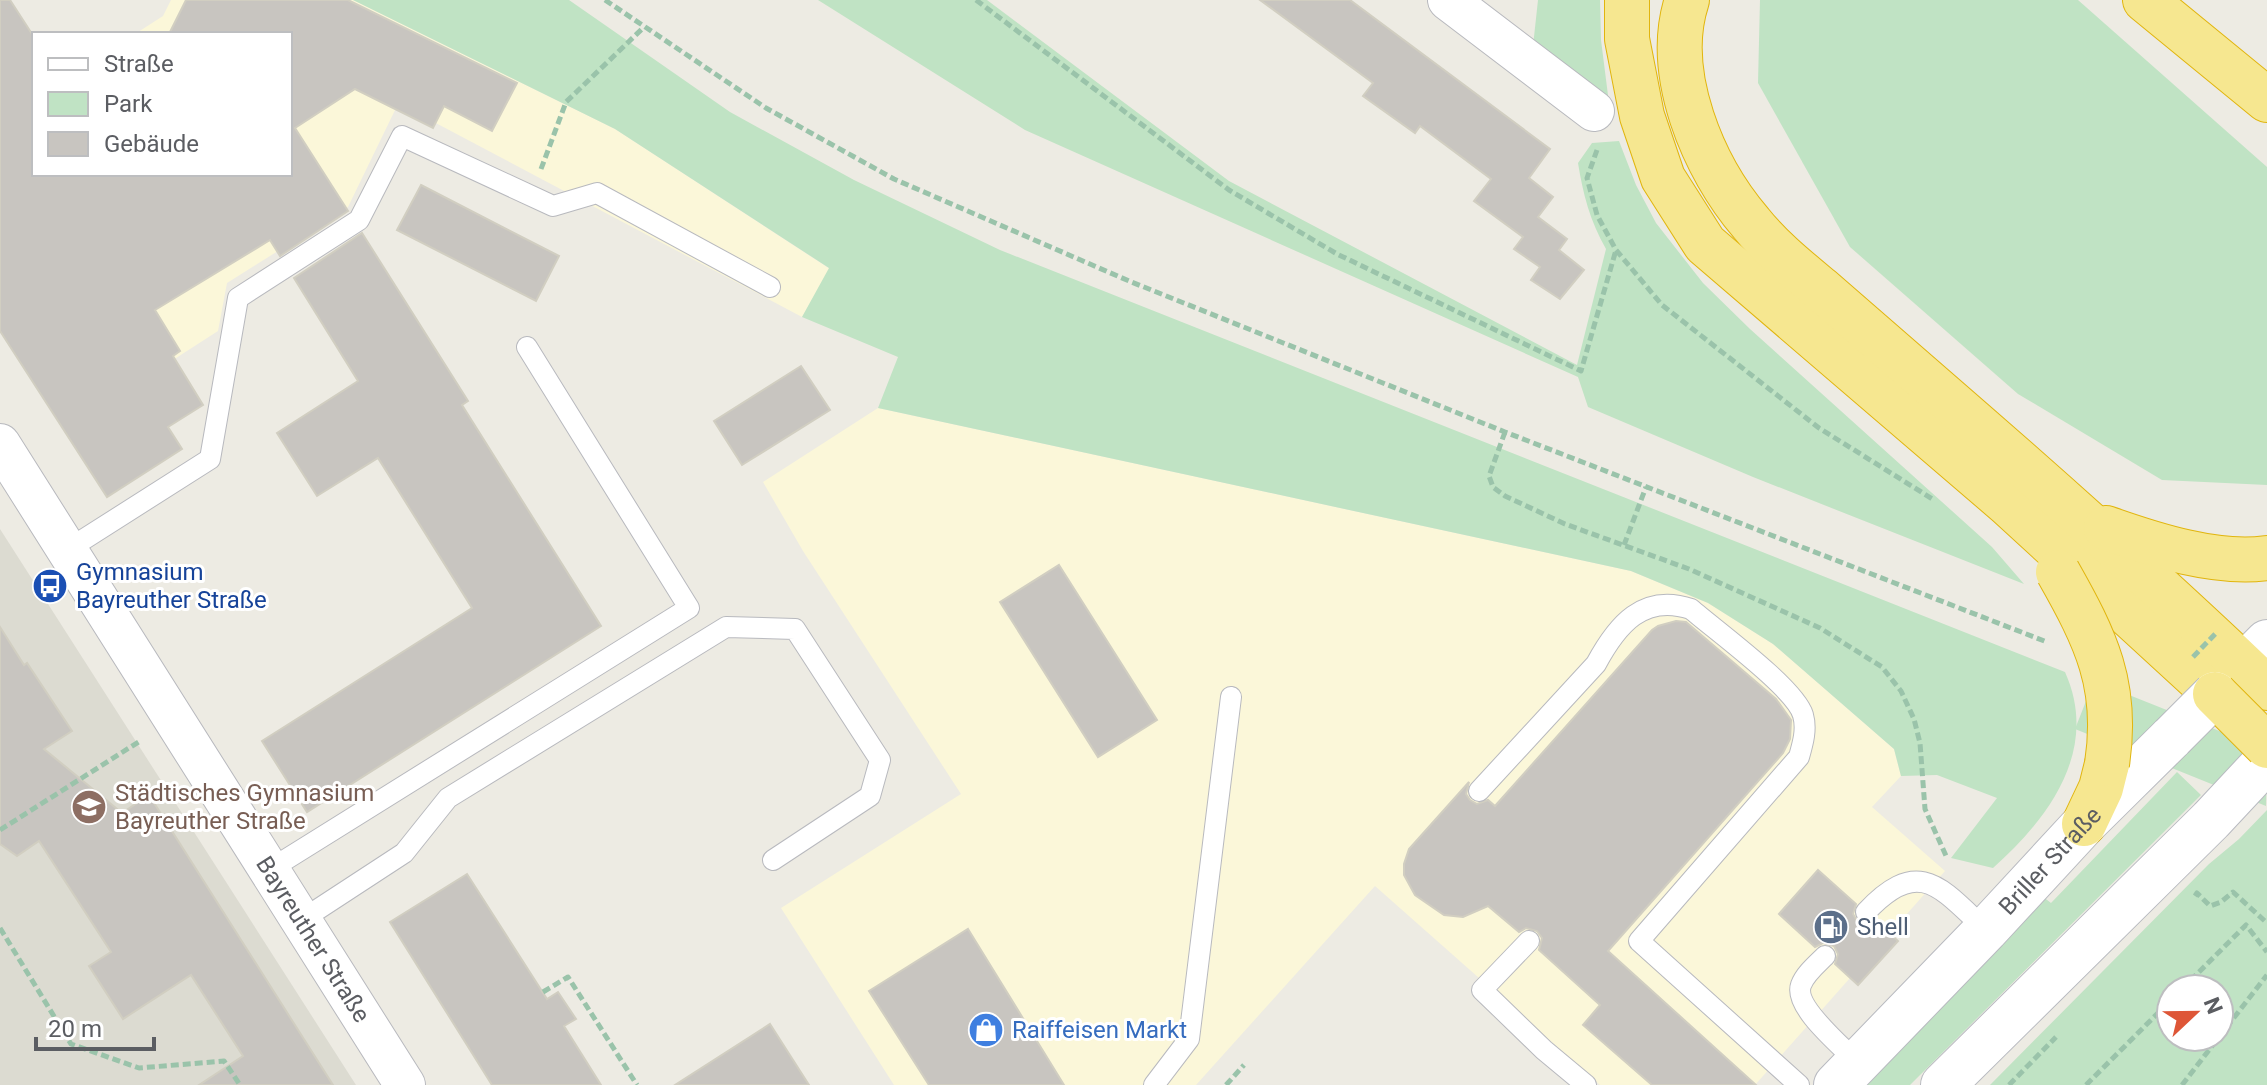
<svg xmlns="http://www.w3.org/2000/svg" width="2267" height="1085" viewBox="0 0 2267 1085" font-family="Roboto,sans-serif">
<rect width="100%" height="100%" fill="#edebe3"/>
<!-- commercial -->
<g fill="#fbf7d9">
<polygon points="171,0 353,0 615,129 830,269 802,317 432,121 397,106 348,207 227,283 218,331 159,369 36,174 290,174 290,34 135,34 163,16"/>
<polygon points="878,408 1631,571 1708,603 1773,644 1894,749 1901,776 1872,807 1945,871 1755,1085 1600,1085 1375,886 1196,1085 894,1085 781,908 961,794 803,551 763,482"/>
</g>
<!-- education -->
<polygon fill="#dcdbd1" points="0,529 356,1085 0,1085"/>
<!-- green -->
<g fill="#c0e3c4" fill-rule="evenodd">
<path d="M353 0H569L730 112 854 180 1000 250 2065 672C2100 750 2049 818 1993 868L1951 858 1997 798 1937 775 1901 776 1894 749 1773 644 1708 603 1631 571 878 408 898 357 802 317 829 268 615 129Z"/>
<path d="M818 0H987L1229 181 1577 365 1606 249C1590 221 1583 194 1578 163L1592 143 1619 141 1636 185 1656 223 1703 283 1750 329 1992 547 2024 584 1753 477 1588 407 1578 377 1025 130Z"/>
<polygon points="1538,0 1600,0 1601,40 1611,119 1533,46"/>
<polygon points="1760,0 2078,0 2267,167 2267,485 2162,480 2018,394 1850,247 1758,83"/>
<polygon points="2094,681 2267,750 2266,806 2075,729"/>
<polygon points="2177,772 2201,795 1910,1085 1858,1085 2042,896 2051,903"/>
<path d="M2267 810V1085H1990L2209 864 2239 839ZM2171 989H2219V1037H2171Z"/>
</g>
<!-- building -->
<g fill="#c8c5c0" stroke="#d1cec1" stroke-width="2">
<polygon points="0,0 10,0 34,37 34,174 290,174 290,34 169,34 186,0 348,0 517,83 492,131 444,106 433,128 355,89 295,128 348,211 280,256 270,240 155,310 180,351 173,356 203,405 168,427 182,449 107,497 0,331"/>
<polygon points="1260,0 1350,0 1550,149 1529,178 1553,197 1538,217 1567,239 1559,250 1584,270 1560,299 1531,280 1540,267 1514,249 1523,237 1474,201 1491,179 1420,126 1415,133 1363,96 1373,83"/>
<polygon points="421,185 559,256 536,301 397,230"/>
<polygon points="362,233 468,401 462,405 601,626 307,812 262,741 472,608 378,458 317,496 277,433 358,381 294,278"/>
<polygon points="801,366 830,410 742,465 714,421"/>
<polygon points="1059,565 1157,720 1098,757 1000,602"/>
<polygon points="1676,621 1686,622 1776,699 1791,720 1790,739 1783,753 1608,951 1756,1085 1652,1085 1583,1025 1600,1005 1539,950 1542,938 1537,931 1526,928 1519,932 1488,906 1463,917 1444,915 1415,895 1404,875 1404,864 1409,849 1469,782 1466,794 1470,800 1477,804 1488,800 1495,806 1652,630 1658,626"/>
<polygon points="0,627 24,665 27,663 72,731 44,749 122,813 149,795 333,1085 199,1085 243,1056 191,975 123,1019 89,966 111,952 39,841 17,856 0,844"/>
<polygon points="1818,870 1856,904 1853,914 1857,921 1868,925 1876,921 1898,941 1858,985 1835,964 1838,954 1834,946 1823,943 1815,947 1779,914"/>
<polygon points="467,874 547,999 558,992 576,1019 564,1026 601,1085 492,1085 390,922"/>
<polygon points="968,929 1064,1085 929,1085 869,991"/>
<polygon points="770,1024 809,1085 675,1085"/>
</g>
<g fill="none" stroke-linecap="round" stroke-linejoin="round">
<defs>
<g id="service">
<polyline points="67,550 210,459 238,298 359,220 402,136 553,206 597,193 770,287"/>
<path d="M1479 791 1596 664C1617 625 1643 593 1691 609 1715 630 1795 688 1803 715 1807 729 1803 743 1799 757L1639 941 1799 1085"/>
<polyline points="269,870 689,608 527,347"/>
<path d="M1866 912C1919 855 1941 888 1986 930"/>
<polyline points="300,921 404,853 448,798 726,627 795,629 880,760 870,796 773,860"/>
<polyline points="1529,941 1482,990 1544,1050 1586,1085"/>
<path d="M1825 956C1817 964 1805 974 1801 985 1793 1007 1843 1047 1858 1063"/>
<polyline points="1154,1085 1189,1039 1231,697"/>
</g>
<g id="minor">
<polyline points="1448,0 1594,111"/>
<path id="s1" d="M0 444 405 1085"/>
</g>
<g id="secondary">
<polyline points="2216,693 2267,642"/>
<path id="s2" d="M1836 1085 1986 930 2084 824 2172 737"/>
<polyline points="1943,1085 2211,820 2267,760"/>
</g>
<g id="motorway">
<polyline points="1627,0 1627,39 1642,116 1663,178 1705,244 2008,504 2215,694"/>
<path d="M1687 0C1663 73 1703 167 1751 223 1771 248 1797 269 1821 289 1859 322 1897 355 1935 388 2048 486 2159 585 2267 688"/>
<polyline points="2145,0 2267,100"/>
<path d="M2106 528C2154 545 2216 565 2267 558"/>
<polyline points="2084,824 2101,788 2107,764"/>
</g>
</defs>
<!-- service casing -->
<use href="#service" stroke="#b8b9be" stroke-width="22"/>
<!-- minor casing -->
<use href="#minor" stroke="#b8b9be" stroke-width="42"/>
<!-- secondary casing -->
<use href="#secondary" stroke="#b8bac0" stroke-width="46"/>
<!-- motorway casing -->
<use href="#motorway" stroke="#e1b50e" stroke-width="46"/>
<!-- path -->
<g stroke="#9ac3aa" stroke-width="5" stroke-dasharray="8 4" stroke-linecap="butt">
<polyline points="605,0 766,108 894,179 1129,281 1505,432 2047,642"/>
<polyline points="976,0 1229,190 1337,254 1581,371 1616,250"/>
<polyline points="1597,150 1587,178 1597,215 1616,250 1662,305 1819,428 1934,500"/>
<polyline points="541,169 566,102 644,27"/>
<polyline points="1505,432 1489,476 1493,487 1505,496 1565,524 1689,569 1820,628 1882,667 1901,691 1914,719 1920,743 1925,809 1947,858"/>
<polyline points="1624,545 1646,487"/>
<polyline points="0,830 140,741"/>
<polyline points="2195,896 2197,893 2210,906 2221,902 2233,892 2267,923"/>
<polyline points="0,928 71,1044 139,1068 224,1061 240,1085"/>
<polyline points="2182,989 2246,925 2267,952"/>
<polyline points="543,992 568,977 637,1085"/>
<polyline points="2219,1037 2267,975"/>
<polyline points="1226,1085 1244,1065"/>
<polyline points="2009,1085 2056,1037"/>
<polyline points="2086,1085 2171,1000"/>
<polyline points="2182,1085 2219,1037"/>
</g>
<!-- service -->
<use href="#service" stroke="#fff" stroke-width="20"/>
<!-- minor -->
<use href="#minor" stroke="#fff" stroke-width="40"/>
<!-- secondary -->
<use href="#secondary" stroke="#fff" stroke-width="44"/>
<!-- motorway -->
<use href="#motorway" stroke="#f6e790" stroke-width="44"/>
<defs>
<polyline id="secondary-bridge" points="2172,737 2215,694"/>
<g id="motorway-bridge">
<path d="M2058 572C2096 639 2119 686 2107 764"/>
<polyline points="2215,694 2267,746"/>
</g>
</defs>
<!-- secondary-bridge casing -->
<use href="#secondary-bridge" stroke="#b8bac0" stroke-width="46" stroke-linecap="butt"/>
<!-- motorway-bridge casing -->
<use href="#motorway-bridge" stroke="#e1b50e" stroke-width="46" stroke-linecap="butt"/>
<!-- path-bridge -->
<polyline stroke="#9ac3aa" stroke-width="5" stroke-dasharray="8 4" stroke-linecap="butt" points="2193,657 2217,632"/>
<!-- secondary-bridge -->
<use href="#secondary-bridge" stroke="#fff" stroke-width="44"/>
<!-- motorway-bridge -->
<use href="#motorway-bridge" stroke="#f6e790" stroke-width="44"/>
</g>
<!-- icons -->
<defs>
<symbol id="bus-disc" viewBox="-11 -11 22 22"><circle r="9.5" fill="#1a4fb4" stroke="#fff"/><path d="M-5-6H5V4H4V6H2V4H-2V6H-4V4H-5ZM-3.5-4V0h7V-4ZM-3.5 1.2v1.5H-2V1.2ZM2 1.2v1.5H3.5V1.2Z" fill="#fff"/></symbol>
<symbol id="school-disc" viewBox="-11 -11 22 22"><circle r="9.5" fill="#8d6e63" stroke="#fff"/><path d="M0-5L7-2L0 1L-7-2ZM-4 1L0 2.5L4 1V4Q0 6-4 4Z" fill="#fff"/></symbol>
<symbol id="fuel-disc" viewBox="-11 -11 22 22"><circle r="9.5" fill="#5c6f8a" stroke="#fff"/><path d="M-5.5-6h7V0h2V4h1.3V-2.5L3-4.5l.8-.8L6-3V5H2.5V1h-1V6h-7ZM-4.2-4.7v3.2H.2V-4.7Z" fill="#fff"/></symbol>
<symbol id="shop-disc" viewBox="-11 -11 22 22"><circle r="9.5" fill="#3f7fe0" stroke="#fff"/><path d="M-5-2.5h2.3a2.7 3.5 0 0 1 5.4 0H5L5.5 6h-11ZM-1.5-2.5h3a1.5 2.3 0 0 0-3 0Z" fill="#fff"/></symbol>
</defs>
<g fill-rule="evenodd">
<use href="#bus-disc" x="30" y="566" width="40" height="40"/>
<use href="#school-disc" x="69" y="787" width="40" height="40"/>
<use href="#fuel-disc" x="1811" y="907" width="40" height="40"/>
<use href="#shop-disc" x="966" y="1010" width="40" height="40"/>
</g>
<g text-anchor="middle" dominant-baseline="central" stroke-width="6" stroke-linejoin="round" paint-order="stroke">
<!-- transit labels -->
<g font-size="24" fill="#164399" stroke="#fff" text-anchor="start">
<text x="76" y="572">Gymnasium<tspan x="76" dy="28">Bayreuther Straße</tspan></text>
</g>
<!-- education labels -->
<g font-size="24" fill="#785e54" stroke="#fff" text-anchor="start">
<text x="115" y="793">Städtisches Gymnasium<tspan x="115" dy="28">Bayreuther Straße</tspan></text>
</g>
<!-- street labels -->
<g font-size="24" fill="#5b5d62" stroke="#fff">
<text stroke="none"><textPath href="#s2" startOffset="310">Briller Straße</textPath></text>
<text stroke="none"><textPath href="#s1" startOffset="586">Bayreuther Straße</textPath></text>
</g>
<!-- service labels -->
<g font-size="24" fill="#4e5e75" stroke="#fff" text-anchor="start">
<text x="1857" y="927">Shell</text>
</g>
<!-- shop labels -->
<g font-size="24" fill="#366cbe" stroke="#fff" text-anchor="start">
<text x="1012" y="1030">Raiffeisen Markt</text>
</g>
</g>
<!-- legend -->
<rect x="32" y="32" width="260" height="144" fill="#ffffff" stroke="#bdbec0" stroke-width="2"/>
<rect x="48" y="58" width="40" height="12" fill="#ffffff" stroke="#bdbec0" stroke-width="2"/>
<text x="104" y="72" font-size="24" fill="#5b5d62">Straße</text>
<rect x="48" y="92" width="40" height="24" fill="#c0e3c4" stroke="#bdbec0" stroke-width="2"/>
<text x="104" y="112" font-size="24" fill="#5b5d62">Park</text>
<rect x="48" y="132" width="40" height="24" fill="#c8c5c0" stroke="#bdbec0" stroke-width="2"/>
<text x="104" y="152" font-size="24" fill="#5b5d62">Gebäude</text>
<!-- north arrow -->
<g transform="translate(2195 1013) rotate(68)"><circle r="38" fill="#ffffff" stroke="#bdbec0" stroke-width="2"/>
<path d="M0-6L14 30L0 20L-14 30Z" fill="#de5637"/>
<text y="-12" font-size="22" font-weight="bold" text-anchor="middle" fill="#5b5d62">N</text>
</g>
<!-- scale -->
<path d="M36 1037v12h118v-12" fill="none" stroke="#5b5d62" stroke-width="4"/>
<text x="48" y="1037" font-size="24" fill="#5b5d62" stroke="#ffffff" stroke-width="6" paint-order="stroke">20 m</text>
</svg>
